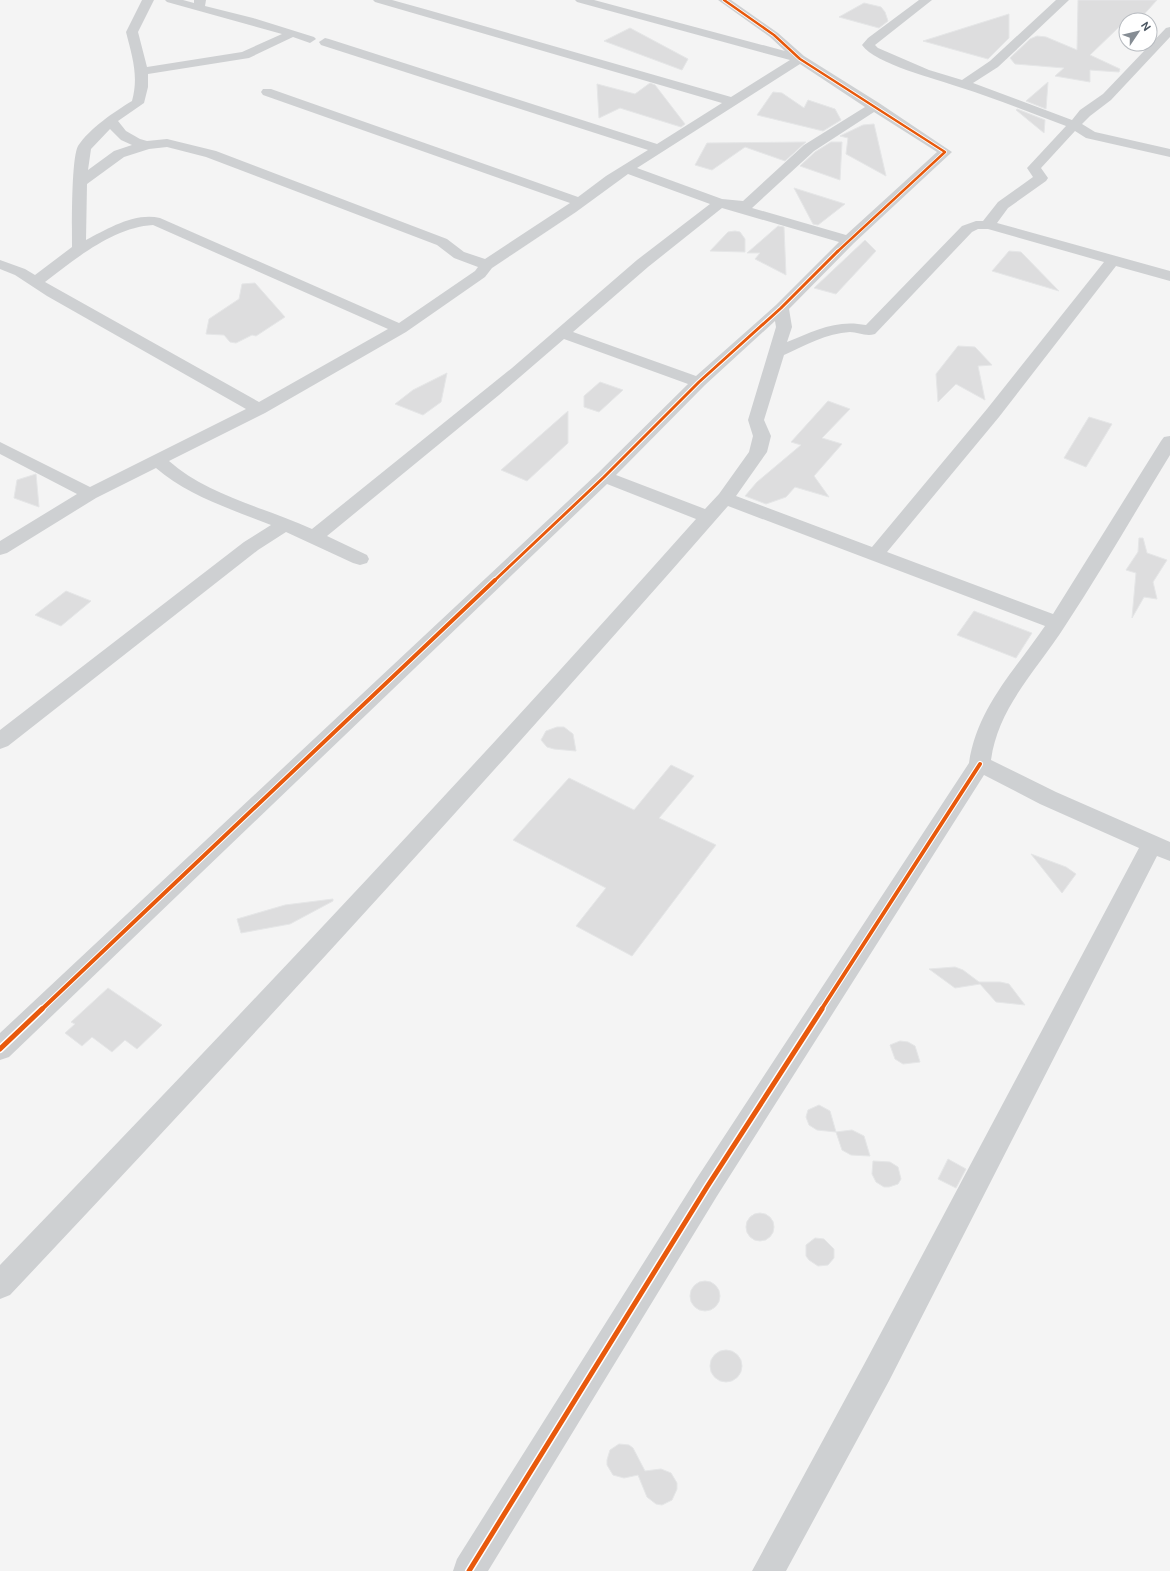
<svg xmlns="http://www.w3.org/2000/svg" width="1170" height="1571" viewBox="0 0 1170 1571" font-family="'DM Sans',sans-serif">
<rect width="100%" height="100%" fill="#f4f4f4"/>
<!-- building -->
<g fill="#ddddde" stroke="#e5e6e7">
<polygon points="1078,0 1157,0 1139,20 1126,20 1126,25 1119,27 1090,55 1120,69 1119,72 1090,70 1090,82 1055,76 1064,68 1015,64 1010,58 1030,39 1037,36 1046,37 1077,50"/>
<polygon points="864,3 881,7 885,12 888,21 879,28 839,17"/>
<polygon points="1009,14 1009,38 988,59 923,41"/>
<polygon points="630,28 688,59 682,70 604,41"/>
<polygon points="1048,82 1046,109 1026,101"/>
<polygon points="650,83 655,85 685,124 681,127 620,108 599,118 597,84 635,94"/>
<polygon points="773,92 782,93 804,108 808,100 835,109 841,120 823,131 757,115"/>
<polygon points="1017,109 1045,120 1044,133 1016,110"/>
<polygon points="874,124 886,176 846,154 848,138 840,136 863,125"/>
<polygon points="806,142 785,161 745,147 712,170 695,165 707,143"/>
<polygon points="831,142 842,142 840,180 800,166 815,152"/>
<polygon points="794,188 845,204 818,225 813,224"/>
<polygon points="778,226 784,227 786,275 755,259 760,253 747,253"/>
<polygon points="735,231 740,232 745,239 745,252 710,251 728,232"/>
<polygon points="865,240 876,251 836,294 814,288"/>
<polygon points="1009,251 1021,252 1059,291 992,271"/>
<polygon points="255,283 285,317 256,336 252,335 236,343 230,342 224,335 206,334 209,319 239,299 242,284"/>
<polygon points="958,346 975,347 992,365 978,366 985,400 956,384 938,402 936,374"/>
<polygon points="447,373 441,402 423,415 395,404 413,390"/>
<polygon points="600,382 623,390 599,412 584,407 584,396"/>
<polygon points="828,401 850,409 822,438 842,444 814,476 829,497 795,487 786,497 766,504 745,496 757,482 801,445 791,442"/>
<polygon points="568,411 568,443 527,481 501,470"/>
<polygon points="1089,417 1112,424 1086,467 1064,458"/>
<polygon points="36,474 39,507 14,498 17,480"/>
<polygon points="1139,538 1143,538 1147,553 1167,560 1153,582 1157,599 1144,597 1132,618 1136,573 1126,570 1138,552"/>
<polygon points="66,591 91,601 61,626 35,615"/>
<polygon points="974,611 1032,633 1016,658 957,635"/>
<polygon points="557,727 564,727 573,734 576,751 554,749 547,747 541,740 546,731"/>
<polygon points="671,765 694,776 659,818 716,845 632,956 576,926 606,888 513,840 569,778 634,810"/>
<polygon points="1031,854 1066,867 1076,874 1062,893"/>
<polygon points="333,899 333,901 290,924 241,933 237,919 285,905"/>
<polygon points="955,967 963,970 979,982 1000,982 1009,984 1025,1005 996,1002 980,984 955,988 929,969"/>
<polygon points="108,988 162,1025 137,1049 125,1040 112,1052 92,1037 82,1046 65,1033 75,1024 71,1022"/>
<polygon points="900,1041 908,1042 915,1046 920,1062 903,1064 895,1059 890,1045"/>
<polygon points="819,1105 830,1111 836,1132 817,1130 809,1125 806,1117 808,1110"/>
<polygon points="852,1130 864,1136 870,1156 851,1155 842,1150 836,1132"/>
<polygon points="948,1159 966,1169 956,1188 938,1179"/>
<polygon points="873,1161 890,1162 898,1167 901,1179 898,1184 889,1187 884,1187 876,1182 872,1174"/>
<circle cx="760" cy="1227" r="14"/>
<polygon points="815,1238 824,1239 834,1249 834,1258 828,1265 818,1266 809,1260 806,1256 806,1245"/>
<circle cx="705" cy="1296" r="15"/>
<circle cx="726" cy="1366" r="16"/>
<polygon points="619,1444 629,1445 633,1448 645,1471 661,1469 671,1473 677,1483 677,1489 672,1500 662,1505 656,1504 647,1497 638,1475 624,1478 613,1475 607,1465 607,1460 610,1450"/>
</g>
<g fill="none" stroke-linecap="round" stroke-linejoin="round">
<!-- street -->
<path fill="#ced0d2" fill-rule="evenodd" d="M142 0H154L138 32 147 67 242 52 282 34 167 2 165 0H183L194 3V0H206L205 6 253 18 314 37 316 39 310 43 293 37 249 58 148 74V87L144 103 118 121 126 131 140 139 147 141 167 139 216 151 447 239 464 252 485 259 570 203 263 95 261 92 263 89H271L578 197 606 176 648 150 321 45 319 42 325 38 329 39 657 144 722 103 375 2 373 0H392L428 10 731 97 790 60 577 2 575 0H594L785 51 770 37 718 0H731L778 33 804 56 879 103 952 152 854 243 789 309 792 327 787 342C814 331 836 319 866 325L962 226 976 221H983L998 202 1033 177 1027 168 1066 126C1030 113 995 98 959 87 937 79 875 64 862 45L868 38 919 0H932L875 45 878 48 929 70 962 80 990 61 1056 0H1069L998 67 973 83 1072 120 1080 110 1103 94 1166 28 1170 27V37L1111 100 1090 116 1082 124 1095 132 1170 149V157L1086 138 1075 131 1041 168 1048 178 1046 181 1008 208 997 223 1170 271V281L1116 266 999 417 887 552 1053 614 1161 441 1164 437 1170 436V455C1135 512 1102 570 1065 626 1037 670 998 707 991 760L1056 792 1170 842V861L1157 856 889 1381 786 1571H752L867 1359 1139 848 1040 804 984 775 717 1196 488 1571H453L457 1559 697 1178 969 763C977 708 1015 670 1045 626L728 506C494 774 254 1036 10 1295L0 1299V1265C236 1020 470 773 696 519L607 484 9 1057 0 1060V1033L598 473 688 384 564 339 499 395 327 536 367 555 369 559 367 563 360 565 353 563 286 532 258 550 8 746 0 749V730L244 542 271 525C231 509 188 496 156 468L96 498 7 553 0 555V541L77 494 0 454V442L90 487 246 409 47 296 15 275 0 269V260L25 269 35 275 72 247C72 229 71 159 78 146 90 128 114 112 132 101 139 76 132 56 126 32ZM800 64 865 107 804 145 743 201 722 199 637 168ZM874 112 937 152 846 235 752 208 814 151ZM110 129 121 140 132 145 114 151 88 170 91 149ZM167 147 206 157 437 245 454 258 478 267 475 271 399 323 160 218C135 212 107 229 86 240L87 184 124 157 149 149ZM628 174 710 204 637 260 512 368 312 529C266 508 207 495 169 461L265 413 406 332 485 277 492 268 576 212ZM722 208 839 242 776 305 696 376 573 332 648 267ZM153 225 388 329 259 402 45 282C75 259 114 227 153 225ZM978 229H988L1104 262 987 409 872 547 736 496 767 452 771 436 764 420 784 355C804 346 827 333 850 332 858 332 866 337 875 334L972 232ZM775 321 776 327 748 420 753 436 749 452 719 494 705 509 616 475 705 385Z"/>
<defs>
<polyline id="cycleway-far3" points="724,0 774,35 800,59 945,152 837,252"/>
<polyline id="cycleway-far2" points="494,581 604,477 699,382 781,308 838,251"/>
<g id="cycleway-far1">
<polyline points="41,1010 495,580"/>
<polyline points="821,1010 980,764"/>
</g>
<g id="cycleway">
<polyline points="0,1049 42,1009"/>
<polyline points="469,1571 707,1187 822,1009"/>
</g>
</defs>
<!-- cycleway-far3 casing -->
<use href="#cycleway-far3" stroke="#fff" stroke-width="4"/>
<!-- cycleway-far2 casing -->
<use href="#cycleway-far2" stroke="#fff" stroke-width="5"/>
<!-- cycleway-far1 casing -->
<use href="#cycleway-far1" stroke="#fff" stroke-width="6"/>
<!-- cycleway casing -->
<use href="#cycleway" stroke="#fff" stroke-width="8"/>
<!-- cycleway-far3 -->
<use href="#cycleway-far3" stroke="#e8590c" stroke-width="2.5"/>
<!-- cycleway-far2 -->
<use href="#cycleway-far2" stroke="#e8590c" stroke-width="3"/>
<!-- cycleway-far1 -->
<use href="#cycleway-far1" stroke="#e8590c" stroke-width="4"/>
<!-- cycleway -->
<use href="#cycleway" stroke="#e8590c" stroke-width="5"/>
</g>
<!-- north arrow -->
<g transform="translate(1138 32) rotate(55)"><circle r="19" fill="#ffffff" stroke="#b7bbc0"/>
<path d="M0-3L7 15L0 10L-7 15Z" fill="#868d94"/>
<text y="-6" font-size="11" font-weight="bold" text-anchor="middle" fill="#4a5661">N</text>
</g>
</svg>
